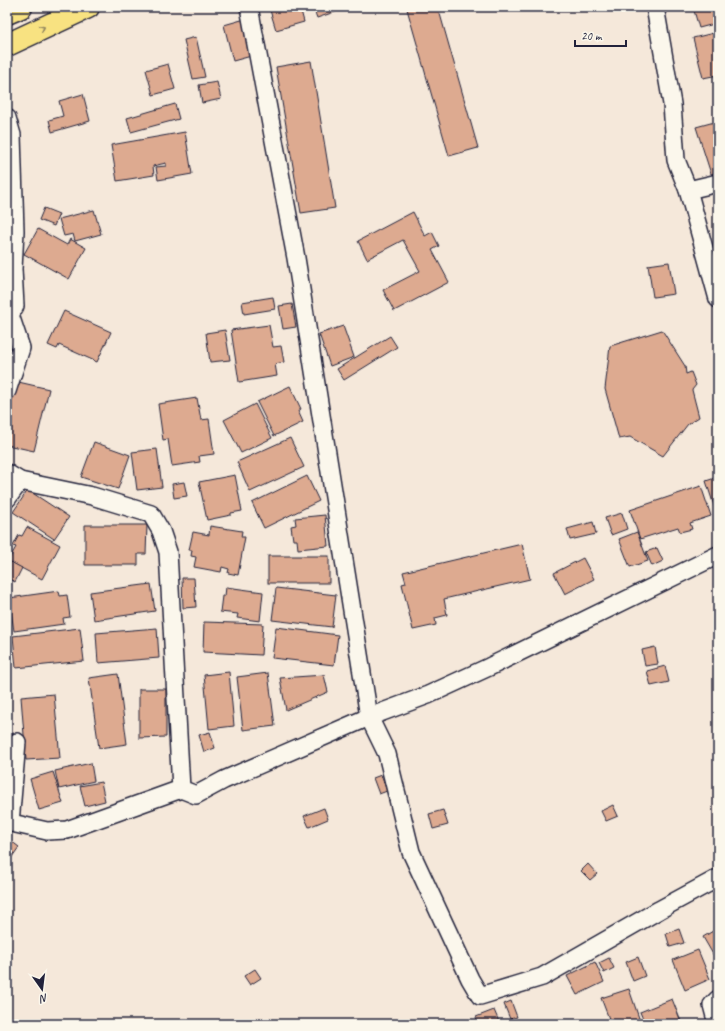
<svg xmlns="http://www.w3.org/2000/svg" width="725" height="1031" viewBox="0 0 725 1031" font-family="Caveat,sans-serif">
<rect width="100%" height="100%" fill="#f5e8da"/>
<filter id="ink" filterUnits="userSpaceOnUse"><feTurbulence type="fractalNoise" baseFrequency=".025" numOctaves="2"/><feDisplacementMap in="SourceGraphic" scale="8" xChannelSelector="R" yChannelSelector="G"/><feConvolveMatrix kernelMatrix="1 2 1 2 8 2 1 2 1" color-interpolation-filters="sRGB"/></filter>
<g filter="url(#ink)">
<!-- building -->
<g fill="#ddaa90" stroke="#22223b">
<polygon points="269,7 300,7 304,22 276,30"/>
<polygon points="313,7 349,7 317,18"/>
<polygon points="414,7 438,7 478,148 449,156 407,9"/>
<polygon points="693,7 718,7 718,23 699,28"/>
<polygon points="245,19 255,55 233,61 224,25"/>
<polygon points="718,32 718,75 703,78 693,38"/>
<polygon points="196,37 205,77 193,79 184,40"/>
<polygon points="311,61 335,208 301,213 276,67"/>
<polygon points="168,64 175,89 153,95 146,70"/>
<polygon points="217,82 221,99 202,103 199,85"/>
<polygon points="83,94 90,121 52,132 49,120 63,116 59,101"/>
<polygon points="175,104 179,119 131,132 127,118"/>
<polygon points="718,121 718,172 711,174 696,127"/>
<polygon points="185,132 192,174 158,180 156,167 166,166 166,163 153,166 154,175 117,181 111,145"/>
<polygon points="44,208 59,214 54,226 39,220"/>
<polygon points="94,210 101,234 75,241 73,234 64,236 59,219"/>
<polygon points="413,212 425,236 432,232 439,246 432,250 449,282 394,311 383,290 420,271 403,240 367,259 358,241"/>
<polygon points="38,229 67,245 70,239 86,248 69,279 24,254"/>
<polygon points="669,262 674,294 653,297 648,265"/>
<polygon points="273,297 275,309 244,314 242,302"/>
<polygon points="292,304 296,327 283,329 279,306"/>
<polygon points="64,311 111,332 97,362 59,345 57,349 48,345"/>
<polygon points="269,325 273,347 281,346 284,362 275,364 277,376 239,382 231,330"/>
<polygon points="343,326 354,357 330,366 319,334"/>
<polygon points="225,330 230,360 210,362 206,333"/>
<polygon points="662,330 685,366 686,374 691,372 696,385 692,390 699,417 688,424 663,456 630,437 619,439 605,389 610,346"/>
<polygon points="390,336 397,347 344,380 337,369"/>
<polygon points="14,381 49,389 34,451 7,445 7,410"/>
<polygon points="290,386 301,409 298,411 303,422 274,436 257,402"/>
<polygon points="197,398 201,420 209,419 214,454 199,456 200,462 172,466 168,439 163,440 158,404"/>
<polygon points="255,404 272,438 241,453 224,420"/>
<polygon points="290,438 304,467 250,492 237,462"/>
<polygon points="94,442 130,455 118,489 81,477"/>
<polygon points="157,449 162,487 137,490 132,452"/>
<polygon points="235,475 242,511 231,513 231,515 207,520 199,482"/>
<polygon points="307,476 319,501 264,528 252,503"/>
<polygon points="718,477 718,518 706,481"/>
<polygon points="184,482 187,496 174,498 172,484"/>
<polygon points="701,486 711,516 690,523 692,529 680,532 678,527 640,539 630,510"/>
<polygon points="28,490 69,517 54,539 13,512"/>
<polygon points="622,513 627,529 611,535 605,518"/>
<polygon points="325,515 328,546 298,549 297,540 293,540 291,526 296,525 295,518"/>
<polygon points="593,522 596,534 570,540 567,529"/>
<polygon points="85,525 147,525 146,554 138,554 138,565 85,565"/>
<polygon points="210,526 242,531 241,537 245,537 238,575 228,573 229,569 222,567 221,572 194,567 196,557 191,556 192,550 189,550 193,532 209,535"/>
<polygon points="27,527 60,545 42,579 8,561 16,547 13,546 19,535 22,536"/>
<polygon points="637,532 648,561 630,567 619,539"/>
<polygon points="522,544 530,579 444,599 447,615 435,618 436,625 413,630 402,584 406,583 403,572"/>
<polygon points="657,548 663,561 652,566 646,552"/>
<rect x="268" y="556" width="61" height="27"/>
<polygon points="583,558 594,579 565,594 554,573"/>
<polygon points="7,560 22,568 15,582 7,578"/>
<polygon points="182,578 194,578 196,607 183,608"/>
<polygon points="151,584 155,611 94,620 90,592"/>
<polygon points="226,587 263,592 260,621 237,618 238,614 220,612 222,596 225,596"/>
<polygon points="276,588 336,595 332,627 272,620"/>
<polygon points="59,591 60,596 67,595 70,617 63,618 64,624 14,631 9,598"/>
<polygon points="204,622 263,624 261,655 203,652"/>
<polygon points="276,627 338,635 334,665 272,658"/>
<polygon points="80,628 84,661 16,668 13,636"/>
<polygon points="157,628 159,658 98,663 96,633"/>
<polygon points="655,647 658,664 645,666 642,650"/>
<polygon points="665,666 669,682 651,686 647,671"/>
<polygon points="229,672 234,726 209,729 204,675"/>
<polygon points="268,673 275,726 243,730 237,677"/>
<polygon points="118,674 127,744 99,748 89,678"/>
<polygon points="324,675 328,692 286,710 280,678"/>
<polygon points="139,689 166,689 166,737 139,738"/>
<polygon points="54,694 60,758 26,760 21,697"/>
<polygon points="210,732 215,748 204,752 199,735"/>
<polygon points="91,763 94,781 59,789 55,771"/>
<polygon points="53,772 63,803 39,810 30,779"/>
<polygon points="381,775 387,791 379,794 373,778"/>
<polygon points="101,782 105,801 85,806 80,786"/>
<polygon points="613,805 618,816 606,821 601,811"/>
<polygon points="324,808 328,819 309,827 304,816"/>
<polygon points="443,810 448,825 433,829 429,814"/>
<polygon points="7,838 19,847 7,864"/>
<polygon points="588,864 597,874 590,880 581,871"/>
<polygon points="718,928 718,963 703,937"/>
<polygon points="679,929 684,943 670,947 666,934"/>
<polygon points="698,950 710,979 685,990 673,960"/>
<polygon points="638,957 645,976 633,981 626,962"/>
<polygon points="609,958 614,968 604,973 599,963"/>
<polygon points="595,962 604,982 577,995 567,976"/>
<polygon points="255,969 261,978 250,985 244,976"/>
<polygon points="629,989 641,1024 611,1024 601,998"/>
<polygon points="672,999 682,1024 645,1024 640,1012"/>
<polygon points="511,1001 517,1017 510,1019 504,1004"/>
<polygon points="494,1010 500,1024 478,1024 476,1017"/>
</g>
<g fill="none" stroke-linecap="round" stroke-linejoin="round">
<defs>
<g id="minor">
<polyline points="249,7 296,258 369,717 387,754 411,852 470,979 480,996 542,977 659,910 718,878"/>
<polyline points="655,7 672,104 676,160 688,190 718,299"/>
<polyline points="7,118 12,135 15,231 13,269 15,306 10,315 7,316"/>
<polyline points="688,190 718,183"/>
<polyline points="7,391 21,348 10,315"/>
<polyline points="7,473 20,481 92,496 151,514 161,531 168,552 181,789 196,795 224,780 369,717 428,695 489,667 718,555"/>
<polyline points="7,499 20,481"/>
<polyline points="7,822 47,831 67,830 181,789"/>
<polyline points="10,823 17,742"/>
<polyline points="717,1024 712,1005 718,999"/>
</g>
<g id="highway">
<polyline points="7,13 21,7"/>
<polyline points="7,45 88,7"/>
</g>
</defs>
<!-- minor casing -->
<use href="#minor" stroke="#22223b" stroke-width="20"/>
<!-- highway casing -->
<use href="#highway" stroke="#22223b" stroke-width="25"/>
<!-- minor -->
<use href="#minor" stroke="#fbf7ec" stroke-width="17"/>
<!-- highway -->
<use href="#highway" stroke="#f8e281" stroke-width="22"/>
</g>
<!-- one-way arrows -->
<defs><path id="oneway-chevron" d="M-2-3.5L2.5 0L-2 3.5" fill="none" stroke-width="1.6" stroke-linecap="round" stroke-linejoin="round"/></defs>
<use stroke="#8d825e" href="#oneway-chevron" transform="translate(42 28) rotate(-25)"/>
</g>
<!-- margin -->
<rect width="725" height="1031" fill="none" stroke="#fbf7ec" stroke-width="24"/>
<rect x="12" y="12" width="701" height="1007" fill="none" stroke="#22223b" stroke-width="1.5" filter="url(#ink)"/>
<!-- north arrow -->
<g transform="translate(42 989) rotate(166)" stroke="#fbf7ec" stroke-width="3" paint-order="stroke">
<path d="M0-3L7 15L0 10L-7 15Z" fill="#22223b"/>
<text y="-6" font-size="11" font-weight="bold" text-anchor="middle" fill="#22223b">N</text>
</g>
<!-- scale -->
<path d="M575 40v6h51v-6" fill="none" stroke="#22223b" stroke-width="2"/>
<text x="581" y="40" font-size="12" fill="#22223b" stroke="#fbf7ec" stroke-width="3" paint-order="stroke">20 m</text>
</svg>
